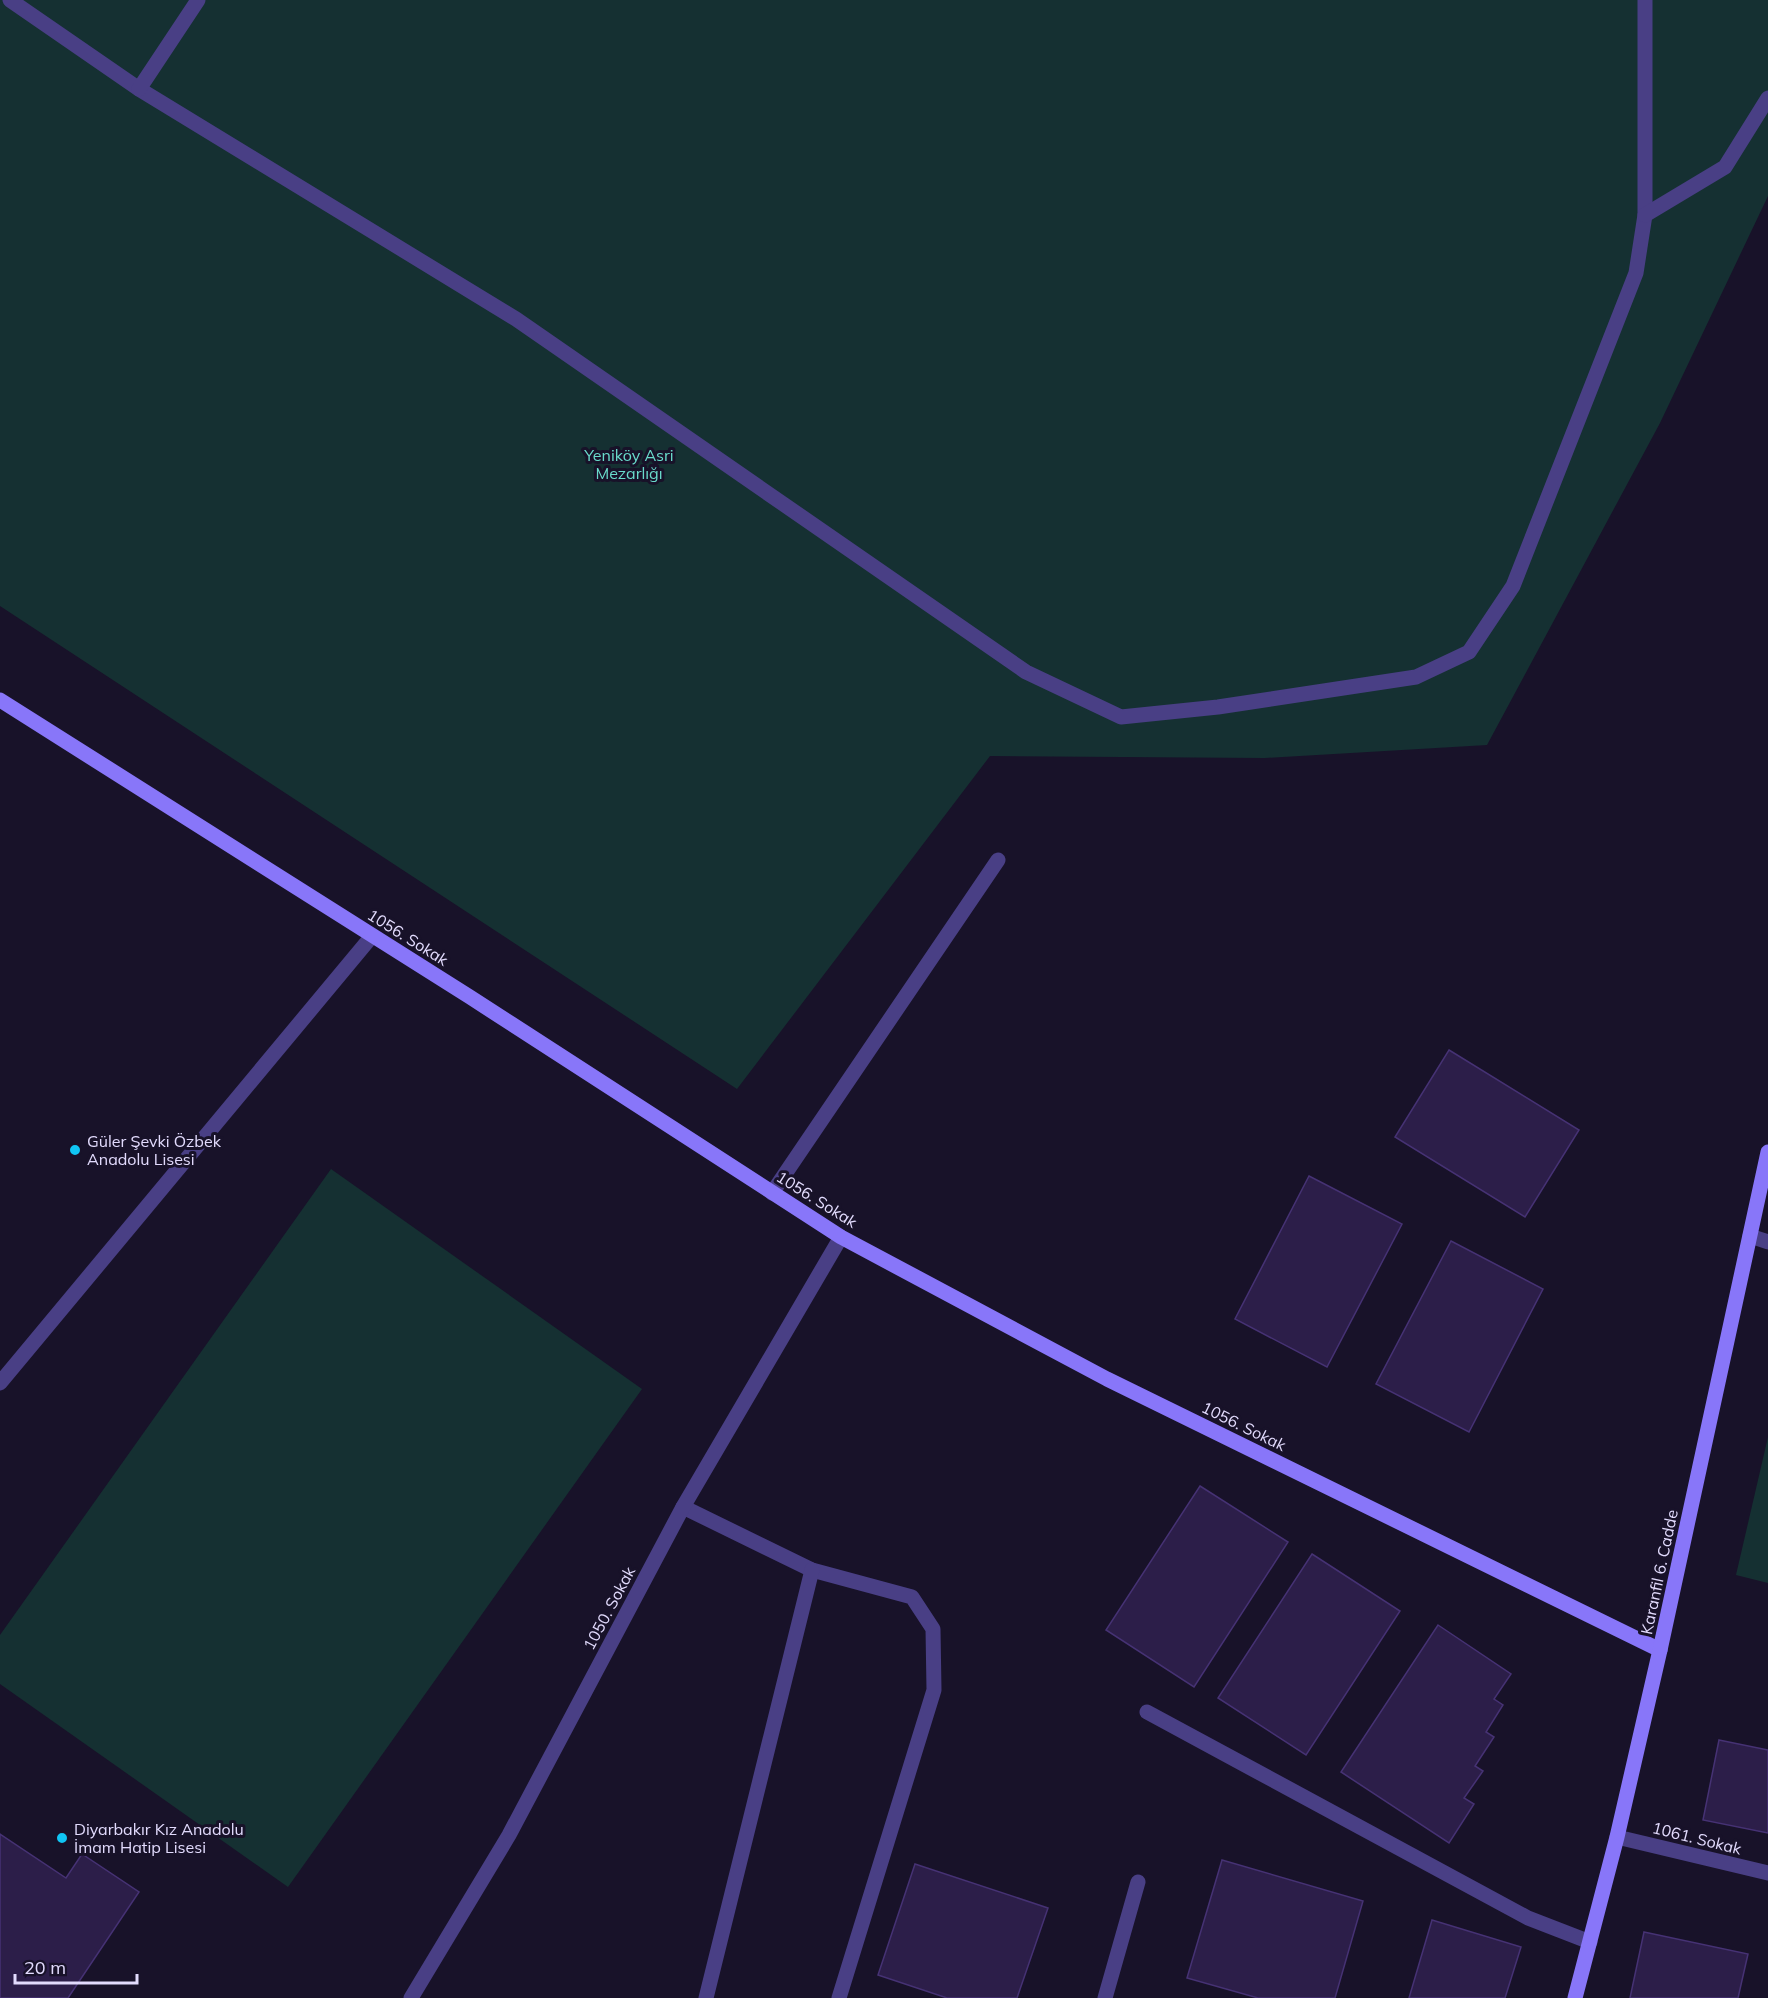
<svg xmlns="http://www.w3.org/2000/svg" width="1768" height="1998" viewBox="0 0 1768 1998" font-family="Mulish,sans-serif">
<rect width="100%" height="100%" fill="#181229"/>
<!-- green -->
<g fill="#153032">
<polygon points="0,0 1768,0 1768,196 1660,423 1487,745 1265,758 990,756 737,1089 0,606"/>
<polygon points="331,1169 642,1389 288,1887 0,1684 0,1635"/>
<polygon points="1768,1437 1768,1583 1736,1575"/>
</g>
<!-- building -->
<g fill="#2c1e49" stroke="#463274" stroke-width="1.5">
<polygon points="1449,1050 1579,1130 1525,1217 1395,1137"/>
<polygon points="1309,1176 1402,1224 1327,1367 1235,1319"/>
<polygon points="1451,1241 1543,1289 1469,1432 1376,1384"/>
<polygon points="1200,1486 1288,1542 1194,1687 1106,1630"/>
<polygon points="1312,1554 1400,1611 1306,1755 1218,1698"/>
<polygon points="1438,1625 1511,1674 1494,1699 1503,1705 1486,1732 1494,1737 1475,1766 1483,1771 1464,1798 1474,1804 1449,1843 1341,1772"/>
<polygon points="1719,1740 1768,1750 1768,1833 1703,1820"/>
<polygon points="0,1834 66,1878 82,1854 139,1892 68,1998 0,1998"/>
<polygon points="1222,1860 1363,1901 1335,1998 1258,1998 1187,1978"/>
<polygon points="915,1864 1048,1908 1017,1998 947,1998 878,1975"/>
<polygon points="1432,1920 1521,1947 1505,1998 1409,1998"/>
<polygon points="1644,1932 1748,1954 1738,1998 1630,1998"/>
</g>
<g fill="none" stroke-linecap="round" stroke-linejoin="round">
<!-- lane -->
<g stroke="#493f85" stroke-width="15">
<polyline points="10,0 139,89 516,319 1026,672 1121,717 1218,707 1416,677 1469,652 1513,586 1636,273 1645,215 1645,0"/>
<polyline points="139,89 198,0"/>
<polyline points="1645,215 1725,167 1768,98"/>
<polyline points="1750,1236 1768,1242"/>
<polyline points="0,1383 372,936"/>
<polyline points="1147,1712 1528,1918 1590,1942"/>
<polyline points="1105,1998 1138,1882"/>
</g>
<!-- street -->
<g stroke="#493f85" stroke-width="15">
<polyline points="772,1193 998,860"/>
<polyline points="683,1507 812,1570 912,1597 933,1629 934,1690 839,1998"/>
<polyline points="1617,1837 1768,1873"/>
<polyline points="411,1998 509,1835 683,1507 841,1237"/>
<polyline points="706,1998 812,1570"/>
</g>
<!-- secondary -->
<g stroke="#8876f9" stroke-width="15">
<polyline points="0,700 470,997 841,1237 1107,1379 1660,1650"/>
<polyline points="1575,1998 1617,1837 1660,1650 1768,1152"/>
</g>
</g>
<!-- markers -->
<g fill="#10c5f4" stroke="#181229" stroke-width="2">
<circle cx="75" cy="1150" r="6"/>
<circle cx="62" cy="1838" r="6"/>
</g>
<g text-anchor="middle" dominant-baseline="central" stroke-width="6" stroke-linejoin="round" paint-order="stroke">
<!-- park labels -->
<g font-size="16" fill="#69dbcb" stroke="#181229">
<text x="629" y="455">Yeniköy Asri<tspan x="629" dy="18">Mezarlığı</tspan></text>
</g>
<!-- street labels -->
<g font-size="16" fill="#e2dbfd" stroke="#181229">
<text transform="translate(408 937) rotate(32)">1056. Sokak</text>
<text transform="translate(817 1199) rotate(32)">1056. Sokak</text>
<text transform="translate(1244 1426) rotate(26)">1056. Sokak</text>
<text transform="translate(1659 1572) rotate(-78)">Karanfil 6. Cadde</text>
<text transform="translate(609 1608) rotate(-62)">1050. Sokak</text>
<text transform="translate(1697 1838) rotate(14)">1061. Sokak</text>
</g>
<!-- poi labels -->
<g font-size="16" fill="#e2dbfd" stroke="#181229" text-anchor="start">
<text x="87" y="1141">Güler Şevki Özbek<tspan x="87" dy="18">Anadolu Lisesi</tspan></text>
<text x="74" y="1829">Diyarbakır Kız Anadolu<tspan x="74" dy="18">İmam Hatip Lisesi</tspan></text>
</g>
</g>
<!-- scale -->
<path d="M15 1974v9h122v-9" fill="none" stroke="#e2dbfd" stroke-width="3"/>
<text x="24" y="1974" font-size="18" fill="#e2dbfd" stroke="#181229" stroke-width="4.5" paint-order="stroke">20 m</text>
</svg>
